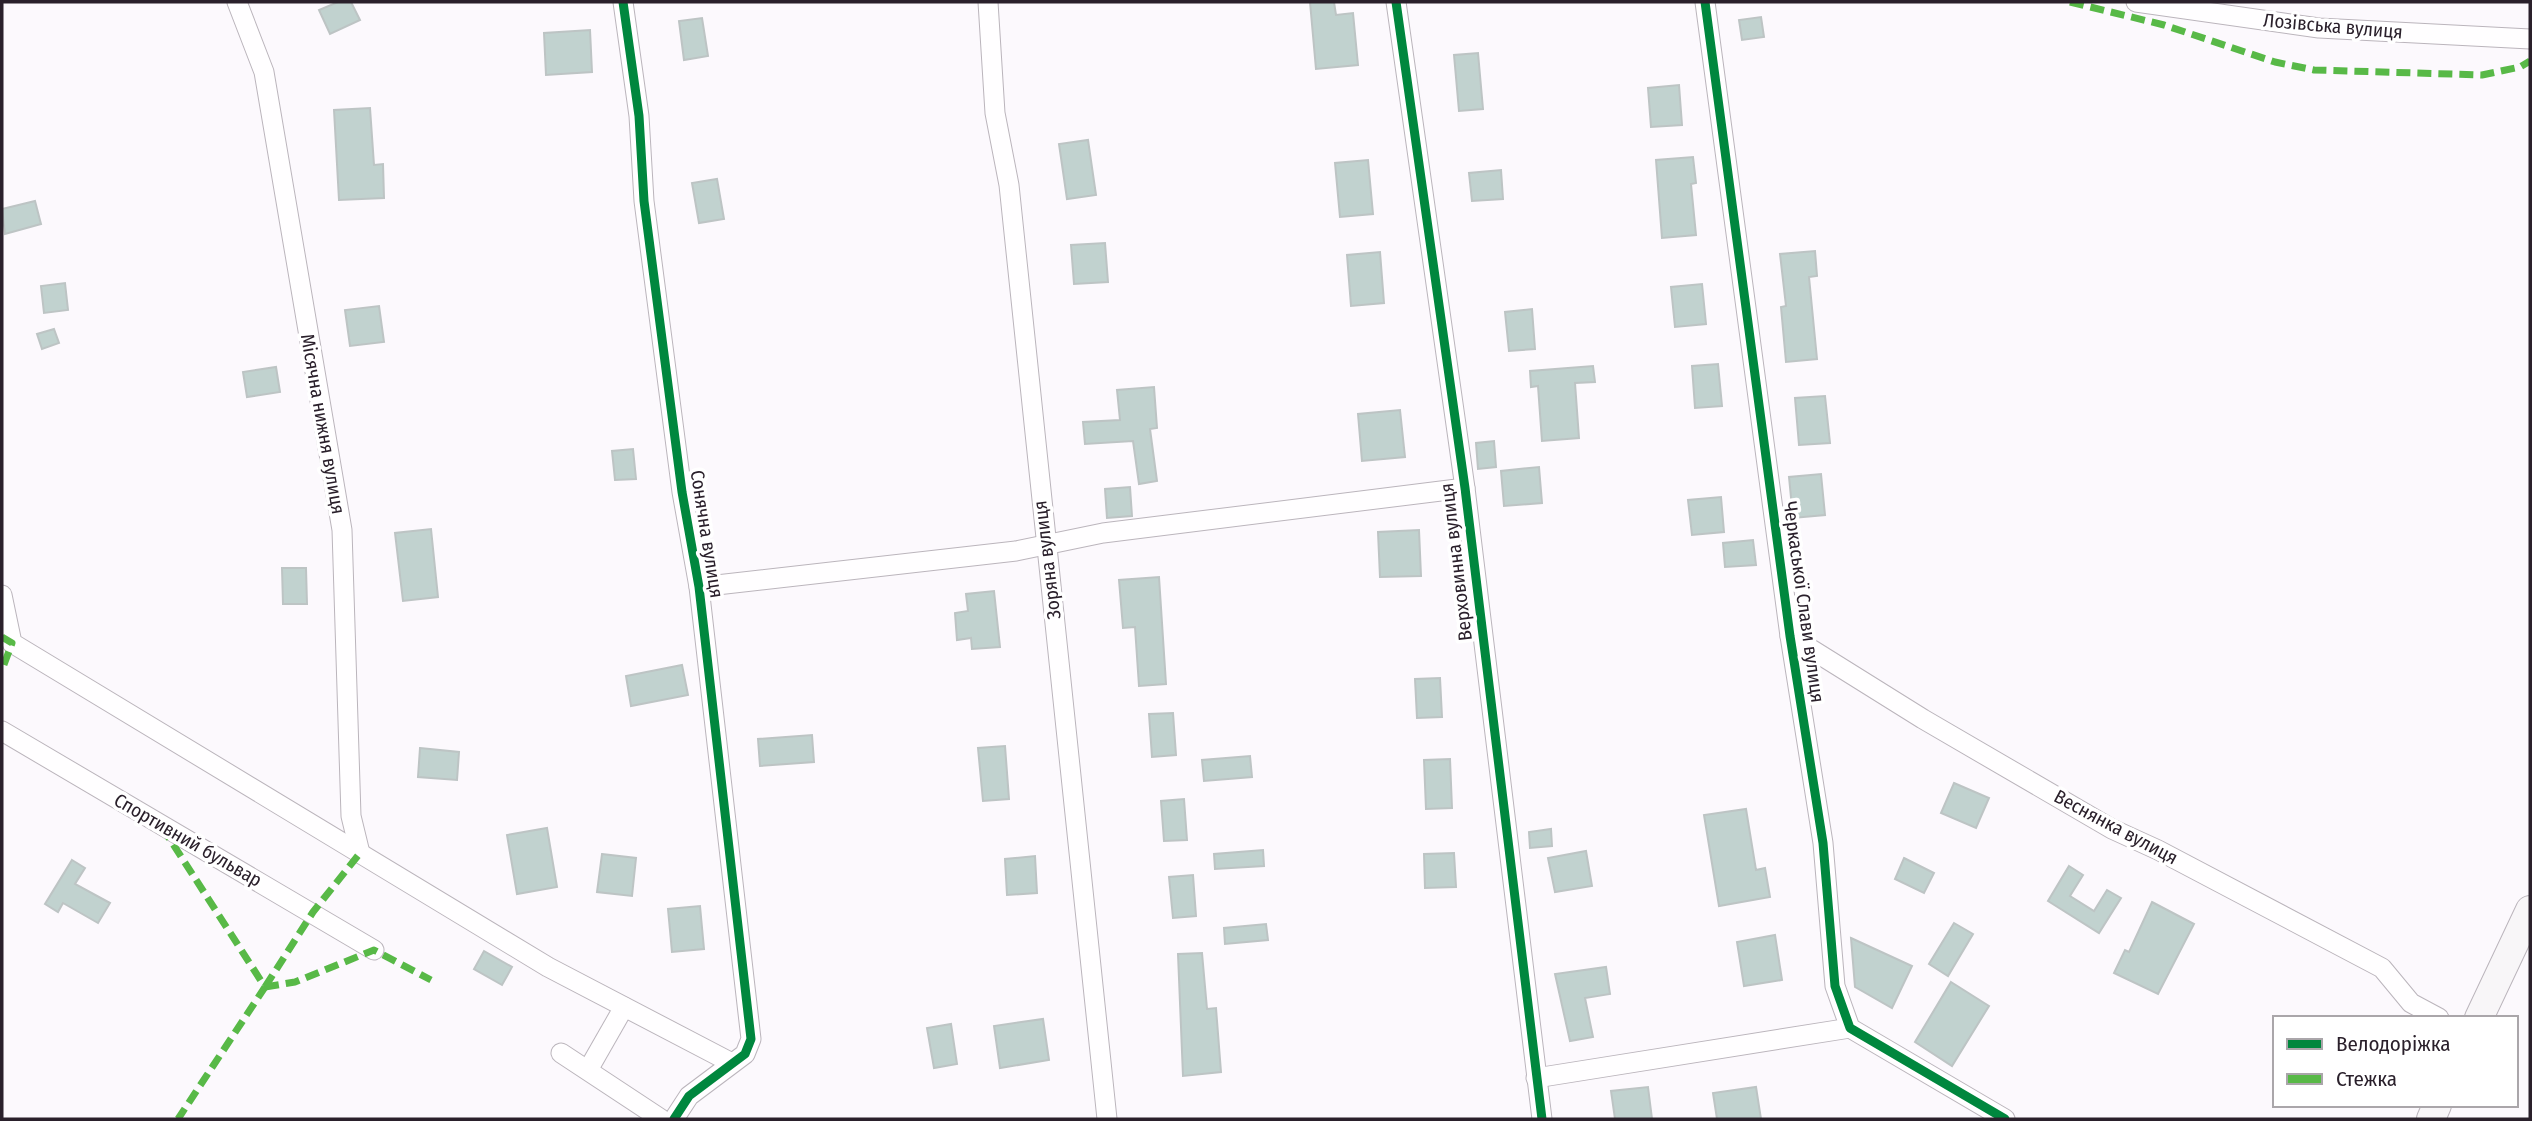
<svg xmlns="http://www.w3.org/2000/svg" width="2532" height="1121" viewBox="0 0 2532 1121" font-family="'Fira Sans Condensed',sans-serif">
<rect width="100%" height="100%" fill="#fcf9fd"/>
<!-- building -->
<g fill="#c1d2cf" stroke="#bdc4c4" stroke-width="2">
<polygon points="338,2 351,2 360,20 330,34 319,10"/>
<polygon points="1310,2 1334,2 1336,15 1353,13 1358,65 1316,69"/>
<polygon points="1761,17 1764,37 1742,40 1739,20"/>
<polygon points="702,18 708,56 684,60 679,21"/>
<polygon points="590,30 592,72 546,75 544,33"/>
<polygon points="1478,53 1483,109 1459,111 1454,55"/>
<polygon points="1679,85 1682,125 1651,127 1648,88"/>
<polygon points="370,108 374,165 383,164 384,198 339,200 334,110"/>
<polygon points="1088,140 1096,195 1067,199 1059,144"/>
<polygon points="1693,157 1696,183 1691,184 1696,235 1662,238 1656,160"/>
<polygon points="1368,160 1373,214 1340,217 1335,163"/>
<polygon points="1501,170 1503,199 1472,201 1469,173"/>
<polygon points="717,179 724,219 699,223 692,183"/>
<polygon points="35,201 41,224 5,234 2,209"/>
<polygon points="1105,243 1108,282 1074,284 1071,245"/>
<polygon points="1815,251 1817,276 1809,277 1817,359 1786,362 1781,307 1786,306 1780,254"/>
<polygon points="1380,252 1384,303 1351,306 1347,255"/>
<polygon points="65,283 68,310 44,313 41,286"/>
<polygon points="1702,284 1706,324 1675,327 1671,287"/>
<polygon points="379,306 384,342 350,346 345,310"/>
<polygon points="1532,309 1535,349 1509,351 1505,312"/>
<polygon points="54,329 59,343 42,349 37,334"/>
<polygon points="1718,364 1722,406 1695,408 1692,366"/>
<polygon points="1593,366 1595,382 1575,383 1579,438 1542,441 1538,386 1531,387 1530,371"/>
<polygon points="276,367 280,392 247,397 243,372"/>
<polygon points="1154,387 1157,428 1150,429 1157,481 1139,484 1133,441 1085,444 1083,422 1120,420 1117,390"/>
<polygon points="1825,396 1830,443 1799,445 1795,398"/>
<polygon points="1400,410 1405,457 1362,461 1358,414"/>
<polygon points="1494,441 1496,467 1478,469 1476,443"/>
<polygon points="633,449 636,479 615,480 612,451"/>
<polygon points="1539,467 1542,503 1504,506 1501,471"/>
<polygon points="1821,474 1825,515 1793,518 1789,477"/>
<polygon points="1130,487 1132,516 1107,518 1105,489"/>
<polygon points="1721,497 1724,532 1692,535 1688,500"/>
<polygon points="431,529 438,597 403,601 395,533"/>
<polygon points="1419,530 1421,576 1380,577 1378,532"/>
<polygon points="1753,540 1756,565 1725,567 1723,543"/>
<polygon points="282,568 306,568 307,604 283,604"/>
<polygon points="1159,577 1166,684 1139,686 1135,627 1123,628 1119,580"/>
<polygon points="994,591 1000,647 972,649 971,638 957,640 955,613 968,611 966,594"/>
<polygon points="682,665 688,695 631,706 626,676"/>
<polygon points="1440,678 1442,717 1417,718 1415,679"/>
<polygon points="1173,713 1176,755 1152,757 1149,714"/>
<polygon points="812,735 814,762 760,766 758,739"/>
<polygon points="1005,746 1009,799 983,801 978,748"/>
<polygon points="420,748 459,752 457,780 418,777"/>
<polygon points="1250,756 1252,777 1204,781 1202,760"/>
<polygon points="1450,759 1452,808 1426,809 1424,760"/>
<polygon points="1954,783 1989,798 1976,828 1941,813"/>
<polygon points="1184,799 1187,840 1164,841 1161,801"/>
<polygon points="1746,809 1756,870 1765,868 1770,897 1719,906 1704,815"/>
<polygon points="547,828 557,887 517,894 507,835"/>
<polygon points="1551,829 1552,846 1530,848 1529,832"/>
<polygon points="1263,850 1264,866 1215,869 1214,854"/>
<polygon points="1586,851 1592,886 1555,892 1548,858"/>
<polygon points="1454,853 1456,887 1425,888 1424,854"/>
<polygon points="602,854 636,858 632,896 597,892"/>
<polygon points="1035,856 1037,893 1007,895 1005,859"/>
<polygon points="1904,858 1934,873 1924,893 1895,879"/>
<polygon points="72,860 85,868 75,884 110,903 98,923 63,903 58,912 45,904"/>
<polygon points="2069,866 2083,875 2070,896 2094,911 2107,890 2121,898 2099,933 2048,901"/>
<polygon points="1193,875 1196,916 1173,918 1169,877"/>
<polygon points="2152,902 2194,924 2158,994 2114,973 2125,950 2129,952"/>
<polygon points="700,906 704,949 672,952 668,909"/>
<polygon points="1954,923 1973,934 1948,976 1929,964"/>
<polygon points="1266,924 1268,940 1225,944 1224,928"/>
<polygon points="1775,935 1782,980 1744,986 1737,942"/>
<polygon points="1851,938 1912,966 1892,1008 1855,987"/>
<polygon points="484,951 512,967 502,985 474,969"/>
<polygon points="1202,953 1207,1009 1216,1008 1221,1072 1183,1076 1178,954"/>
<polygon points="1606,967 1610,994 1585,998 1593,1037 1570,1041 1555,974"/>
<polygon points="1951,982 1989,1006 1952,1066 1915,1042"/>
<polygon points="1043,1019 1049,1060 1000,1068 994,1026"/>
<polygon points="951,1024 957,1064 934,1068 927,1028"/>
<polygon points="1648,1087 1652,1119 1615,1119 1611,1091"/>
<polygon points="1756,1087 1761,1119 1717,1119 1713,1093"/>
</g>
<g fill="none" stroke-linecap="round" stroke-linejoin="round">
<defs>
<g id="street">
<polyline points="237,2 264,72 342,530 351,816 360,853"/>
<polyline points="623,2 639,116 644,201 682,492 699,587 751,1039 745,1054 689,1096 674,1119"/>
<polyline points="988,2 995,113 1009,185 1107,1119"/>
<polyline points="1396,2 1465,488 1542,1119"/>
<polyline points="1705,2 1790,636 1823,843 1835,986 1850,1028 2005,1119"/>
<polyline points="2136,2 2319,28 2530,39"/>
<polyline points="699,587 1016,551 1103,533 1465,488"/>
<polyline points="2,595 12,643 548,967 730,1062"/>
<polyline points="1790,636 1923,719 2112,829 2158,850 2382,968 2411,1003 2439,1018"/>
<polyline points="2,731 374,950"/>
<polyline points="561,1053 661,1119"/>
<polyline points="588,1070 624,1007"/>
<polyline points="1536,1078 1850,1028"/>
</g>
<g id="secondary">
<polyline points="2479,1018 2530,910"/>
<polyline points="2431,1119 2437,1105"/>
</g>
</defs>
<!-- street casing -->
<use href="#street" stroke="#bbb5bc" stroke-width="21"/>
<!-- secondary casing -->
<use href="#secondary" stroke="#bbb5bc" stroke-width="30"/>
<!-- street -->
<use href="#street" stroke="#fffeff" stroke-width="19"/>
<!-- secondary -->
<use href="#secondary" stroke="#f8f6f8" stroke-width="28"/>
<!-- quiet -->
<g stroke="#58b947" stroke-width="7" stroke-dasharray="14 7" stroke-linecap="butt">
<polyline points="2070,2 2164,25 2275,62 2314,70 2482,75 2520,67 2530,61"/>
<polyline points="2,637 12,643 2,670"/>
<polyline points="162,827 265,987 178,1119"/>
<polyline points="265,987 295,982 374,950 431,980"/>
<polyline points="265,987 313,912 360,853"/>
</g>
<defs>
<g id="cycleway">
<polyline points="623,2 639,116 644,201 682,492 699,587 751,1039 745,1054 689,1096 674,1119"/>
<polyline points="1396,2 1465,488 1542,1119"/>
<polyline points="1705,2 1790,636 1823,843 1835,986 1850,1028 2005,1119"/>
</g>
</defs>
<!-- cycleway casing -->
<use href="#cycleway" stroke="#fff" stroke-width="13"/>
<!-- cycleway -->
<use href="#cycleway" stroke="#00873e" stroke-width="9"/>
</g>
<g text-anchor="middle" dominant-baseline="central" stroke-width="7" stroke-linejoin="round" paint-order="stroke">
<!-- street labels -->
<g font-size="19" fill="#2a202b" stroke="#fff">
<text transform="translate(2333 26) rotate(5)">Лозівська вулиця</text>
<text transform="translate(323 424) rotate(80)">Місячна нижня вулиця</text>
<text transform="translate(707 534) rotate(81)">Сонячна вулиця</text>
<text transform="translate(1047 560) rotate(-97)">Зоряна вулиця</text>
<text transform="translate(1456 562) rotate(-97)">Верховинна вулиця</text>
<text transform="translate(1804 602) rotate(82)">Черкаської Слави вулиця</text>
<text transform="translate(2116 827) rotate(28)">Веснянка вулиця</text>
<text transform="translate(188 840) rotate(30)">Спортивний бульвар</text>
</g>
</g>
<!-- border -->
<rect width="2532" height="1121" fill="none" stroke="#2a202b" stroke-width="7"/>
<!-- legend -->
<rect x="2273" y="1016" width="245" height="91" fill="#ffffff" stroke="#aaa6aa" stroke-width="2"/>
<rect x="2287" y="1039" width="35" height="10" fill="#00873e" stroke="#aaa6aa" stroke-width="2"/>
<text x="2336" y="1051" font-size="21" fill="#2a202b">Велодоріжка</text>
<rect x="2287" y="1074" width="35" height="10" fill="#58b947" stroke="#aaa6aa" stroke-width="2"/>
<text x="2336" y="1086" font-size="21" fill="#2a202b">Стежка</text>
</svg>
